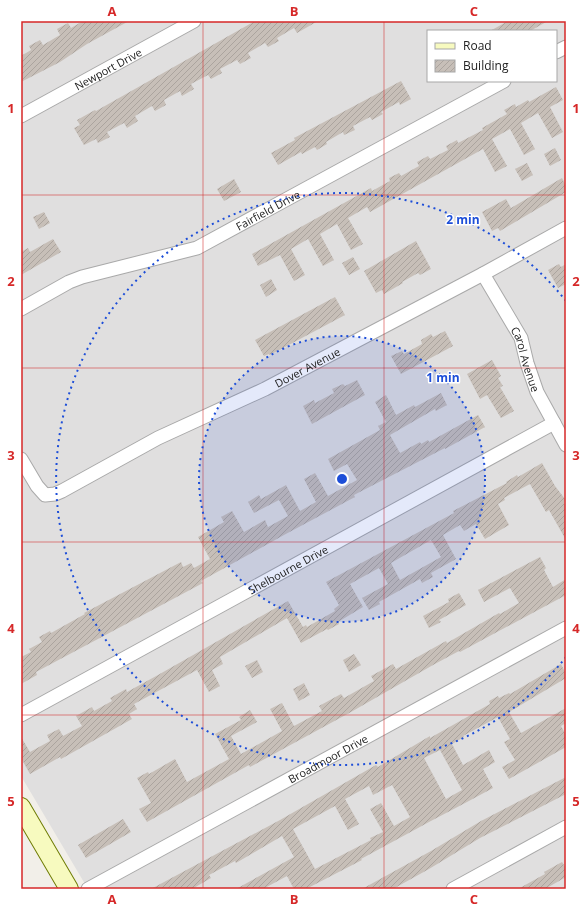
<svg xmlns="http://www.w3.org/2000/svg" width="587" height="910" viewBox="0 0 587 910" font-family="'Open Sans',sans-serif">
<defs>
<pattern id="building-hatch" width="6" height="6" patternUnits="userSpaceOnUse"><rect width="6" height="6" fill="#c7bfb8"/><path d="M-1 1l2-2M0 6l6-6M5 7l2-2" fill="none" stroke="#aba49e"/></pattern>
</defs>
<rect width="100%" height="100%" fill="#f2efe9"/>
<!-- residential -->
<path fill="#e0dfdf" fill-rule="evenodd" d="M21 21H566V889H88L21 776ZM428 31H556V81H428Z"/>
<!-- building -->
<g fill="url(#building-hatch)" fill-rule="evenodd">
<polygon points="83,21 129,21 87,44 60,62 21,82 21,56 31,50 29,46 40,40 43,45 60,35 57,29 68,23 71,28"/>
<polygon points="255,21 318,21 297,33 294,28 277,38 279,41 268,47 265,43 248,53 251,58 240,64 237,60 220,69 222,73 211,79 208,75 191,84 194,89 182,96 180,91 164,100 166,105 155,111 152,106 135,116 138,121 127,128 124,123 107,132 110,137 98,143 96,139 84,145 74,128 80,125 77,120 95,110 96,111"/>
<polygon points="508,21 548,21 530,31 490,31"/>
<polygon points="401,81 411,99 400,105 399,102 381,112 383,114 372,120 370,117 353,126 355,130 344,135 343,132 326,142 327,144 317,150 315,147 302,154 301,152 278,165 271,153 295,140 294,138"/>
<polygon points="556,87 563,100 550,107 563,132 552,138 538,113 521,123 535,149 524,155 510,129 492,139 507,166 495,172 483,149 370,212 367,207 348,218 363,244 351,250 337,224 320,234 334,260 323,266 308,239 291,249 305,275 294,281 280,255 258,266 252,254 371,188 372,191 390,181 389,178 399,173 401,176 419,166 417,162 428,156 430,159 448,150 446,146 457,140 458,143 483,130 482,128 507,114 504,110 515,104 516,107 528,100 529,102"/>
<polygon points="555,148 561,160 550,166 544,154"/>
<polygon points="527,163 533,175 522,181 515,169"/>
<polygon points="562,178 566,186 566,192 500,231 498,228 492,231 482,212 506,199 511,208"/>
<polygon points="234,179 241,192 224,201 217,189"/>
<polygon points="44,212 50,223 39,229 33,217"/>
<polygon points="53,239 61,252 21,275 21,252 28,248 30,252"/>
<polygon points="416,241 431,269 420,275 418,273 402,282 403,283 384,294 382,290 376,293 364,271"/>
<polygon points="353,257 360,269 349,275 342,263"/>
<polygon points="559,264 561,267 566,264 566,284 558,288 548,270"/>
<polygon points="271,279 277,290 266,297 260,285"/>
<polygon points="335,297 345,315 270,355 269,354 264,356 255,340"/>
<polygon points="445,331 453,346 401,374 391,356 402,351 404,354 422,344 421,340 431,334 433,337"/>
<polygon points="492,360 501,376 498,378 503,386 500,387 514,411 501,418 487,395 480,399 467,374"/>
<polygon points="357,380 365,395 312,424 303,406 314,400 315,403 334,393 332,389 343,384 345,386"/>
<polygon points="441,393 447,405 436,411 435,409 390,435 400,453 420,442 421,444 428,440 429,442 478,415 485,427 445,449 445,448 354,495 355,497 284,535 201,581 203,583 36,672 37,675 21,684 21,657 31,652 29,649 42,642 39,637 50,631 51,633 85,614 84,613 181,562 183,567 191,563 194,568 210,559 198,537 224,522 221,517 232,511 244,532 265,520 268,527 288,516 279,500 254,513 248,502 259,495 261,499 286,485 300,511 316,502 304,479 315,473 328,496 357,480 347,464 334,471 328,459 380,430 378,426 386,422 375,402 386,395 396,415 414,405 415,407"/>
<path d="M542 463 555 486 565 499 564 503 566 507V540L549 510 546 512 530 484 504 498 505 500 498 504 509 525 485 539 476 524 464 531 460 525 443 535 456 559 431 573 433 577 422 583 420 579 379 602 380 604 369 610 362 598 388 584 379 568 350 584 363 607 338 622 339 624 328 630 327 629 301 643 287 618 220 657 223 664 212 670 220 686 209 692 197 670 134 704 137 709 129 714 132 719 61 759 60 757 30 774 21 758V737L30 752 50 741 47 735 59 729 63 736 82 726 76 716 92 707 94 711 112 701 110 698 126 689 127 692 158 675 288 601 303 627 306 625 307 627 335 611 334 609 339 605 326 582 454 513 453 511 507 483 506 482 517 475 518 477ZM431 540 441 557 400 580 391 563Z"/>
<polygon points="540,557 546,568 544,570 553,587 566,579 566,595 460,652 459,651 433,665 351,712 250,767 249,765 147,822 139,809 151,803 137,778 148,772 149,774 175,759 187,782 229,759 215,734 241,720 239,717 250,710 257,722 231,736 241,754 282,731 270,709 282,703 294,726 322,711 319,706 341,694 344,698 374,681 371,676 393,664 396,669 446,641 447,643 499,613 500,614 519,603 510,588 484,602 478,590"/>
<polygon points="459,593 466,605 439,620 441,622 429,628 423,616 449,602 448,599"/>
<polygon points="354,654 361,665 349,672 343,660"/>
<polygon points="257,660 263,672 252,678 245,666"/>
<path d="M561 664 566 674V678L509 712 521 733 566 708V723L561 726 566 735V747L509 779 502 767 515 760 504 742 510 739 498 717 463 736 464 737 452 744 463 765 489 750 495 762 483 769 493 788 467 802 429 822 361 859 362 860 306 889H294L287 876 263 889H236L294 857 282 836 236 863 235 861 209 875 211 878 192 889H151L280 820 376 765 378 767 430 736V738L490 704 489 701 498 696 499 698 509 693 510 694ZM440 750 462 790 446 799 424 758ZM392 785 410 817 394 826 381 803 370 809 383 832 370 838 371 840 315 869 293 829 335 806 348 830 359 824 345 799 369 786 373 795Z"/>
<polygon points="304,683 310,695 299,701 293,689"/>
<polygon points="566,777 566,794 480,838 429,869 393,889 362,889 431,851 481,821"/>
<polygon points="123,819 131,832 86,858 78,845"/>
<polygon points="562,862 566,868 566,877 545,889 518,889 545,874 544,872"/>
</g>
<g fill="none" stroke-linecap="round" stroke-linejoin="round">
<defs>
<g id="street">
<polyline points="556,52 566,47"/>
<path id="s1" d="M21 116 194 21"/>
<path id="s2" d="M483 274 521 338 527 363 537 392 566 445"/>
<path id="s3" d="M21 309 69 282 82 277 197 248 504 81"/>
<path id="s4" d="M21 459 37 486 45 495 55 494 62 491 158 438 265 389 483 274 566 228"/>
<path id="s5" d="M21 715 554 423"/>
<path id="s6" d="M88 889 566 628"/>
<polyline points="453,889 566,827"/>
</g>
<polyline id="secondary" points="21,807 69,889"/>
</defs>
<!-- street casing -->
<use href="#street" stroke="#a9a9a9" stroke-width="15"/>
<!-- secondary casing -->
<use href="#secondary" stroke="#707d05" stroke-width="20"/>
<!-- street -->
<use href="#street" stroke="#fff" stroke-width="13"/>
<!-- secondary -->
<use href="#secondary" stroke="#f7fabf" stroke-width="18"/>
</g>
<!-- grid -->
<path fill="none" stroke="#d62828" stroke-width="1" stroke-opacity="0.55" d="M203 21V889M384 21V889M21 195H566M21 368H566M21 542H566M21 715H566"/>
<!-- distance rings -->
<circle cx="342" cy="479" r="143" fill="#1d4ed8" fill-opacity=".12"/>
<g fill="none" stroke="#1d4ed8" stroke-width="2" stroke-dasharray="2 4">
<circle cx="342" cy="479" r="143"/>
<path d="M566 657A286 286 0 1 1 566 301"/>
</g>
<g text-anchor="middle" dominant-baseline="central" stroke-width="3" stroke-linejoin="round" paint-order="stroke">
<!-- street labels -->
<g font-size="11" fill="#222" stroke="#fff">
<text stroke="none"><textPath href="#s1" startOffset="99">Newport Drive</textPath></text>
<text stroke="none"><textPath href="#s3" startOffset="268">Fairfield Drive</textPath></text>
<text stroke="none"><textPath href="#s2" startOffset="96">Carol Avenue</textPath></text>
<text stroke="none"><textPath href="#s4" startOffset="336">Dover Avenue</textPath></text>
<text stroke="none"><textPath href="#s5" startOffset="304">Shelbourne Drive</textPath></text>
<text stroke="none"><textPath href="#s6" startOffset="273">Broadmoor Drive</textPath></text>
</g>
</g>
<circle cx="342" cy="479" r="6" fill="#1d4ed8" stroke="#fff" stroke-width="2"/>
<g font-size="12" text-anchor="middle" font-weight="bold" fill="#1d4ed8" stroke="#fff" stroke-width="3" stroke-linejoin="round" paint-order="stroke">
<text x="463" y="224">2 min</text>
<text x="443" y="382">1 min</text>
</g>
<!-- border -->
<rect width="587" height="910" fill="none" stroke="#ffffff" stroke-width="44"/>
<!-- legend -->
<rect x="427" y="30" width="130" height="52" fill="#ffffff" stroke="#a7a7a7"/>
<rect x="435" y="43" width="20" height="6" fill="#f7fabf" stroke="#a7a7a7"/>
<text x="463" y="50" font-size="12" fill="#222222">Road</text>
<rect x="435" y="60" width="20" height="12" fill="url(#building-hatch)" stroke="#a7a7a7"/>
<text x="463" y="70" font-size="12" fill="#222222">Building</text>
<rect x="22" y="22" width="543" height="866" fill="none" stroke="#d62828" stroke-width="1.5"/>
<g font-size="13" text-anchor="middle" font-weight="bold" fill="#d62828">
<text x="112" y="16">A</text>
<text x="294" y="16">B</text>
<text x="474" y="16">C</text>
<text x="11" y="113">1</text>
<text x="576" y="113">1</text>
<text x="11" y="286">2</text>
<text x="576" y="286">2</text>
<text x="11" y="460">3</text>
<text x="576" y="460">3</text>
<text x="11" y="633">4</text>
<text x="576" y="633">4</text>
<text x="11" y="806">5</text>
<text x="576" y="806">5</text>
<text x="112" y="904">A</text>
<text x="294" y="904">B</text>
<text x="474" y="904">C</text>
</g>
</svg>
